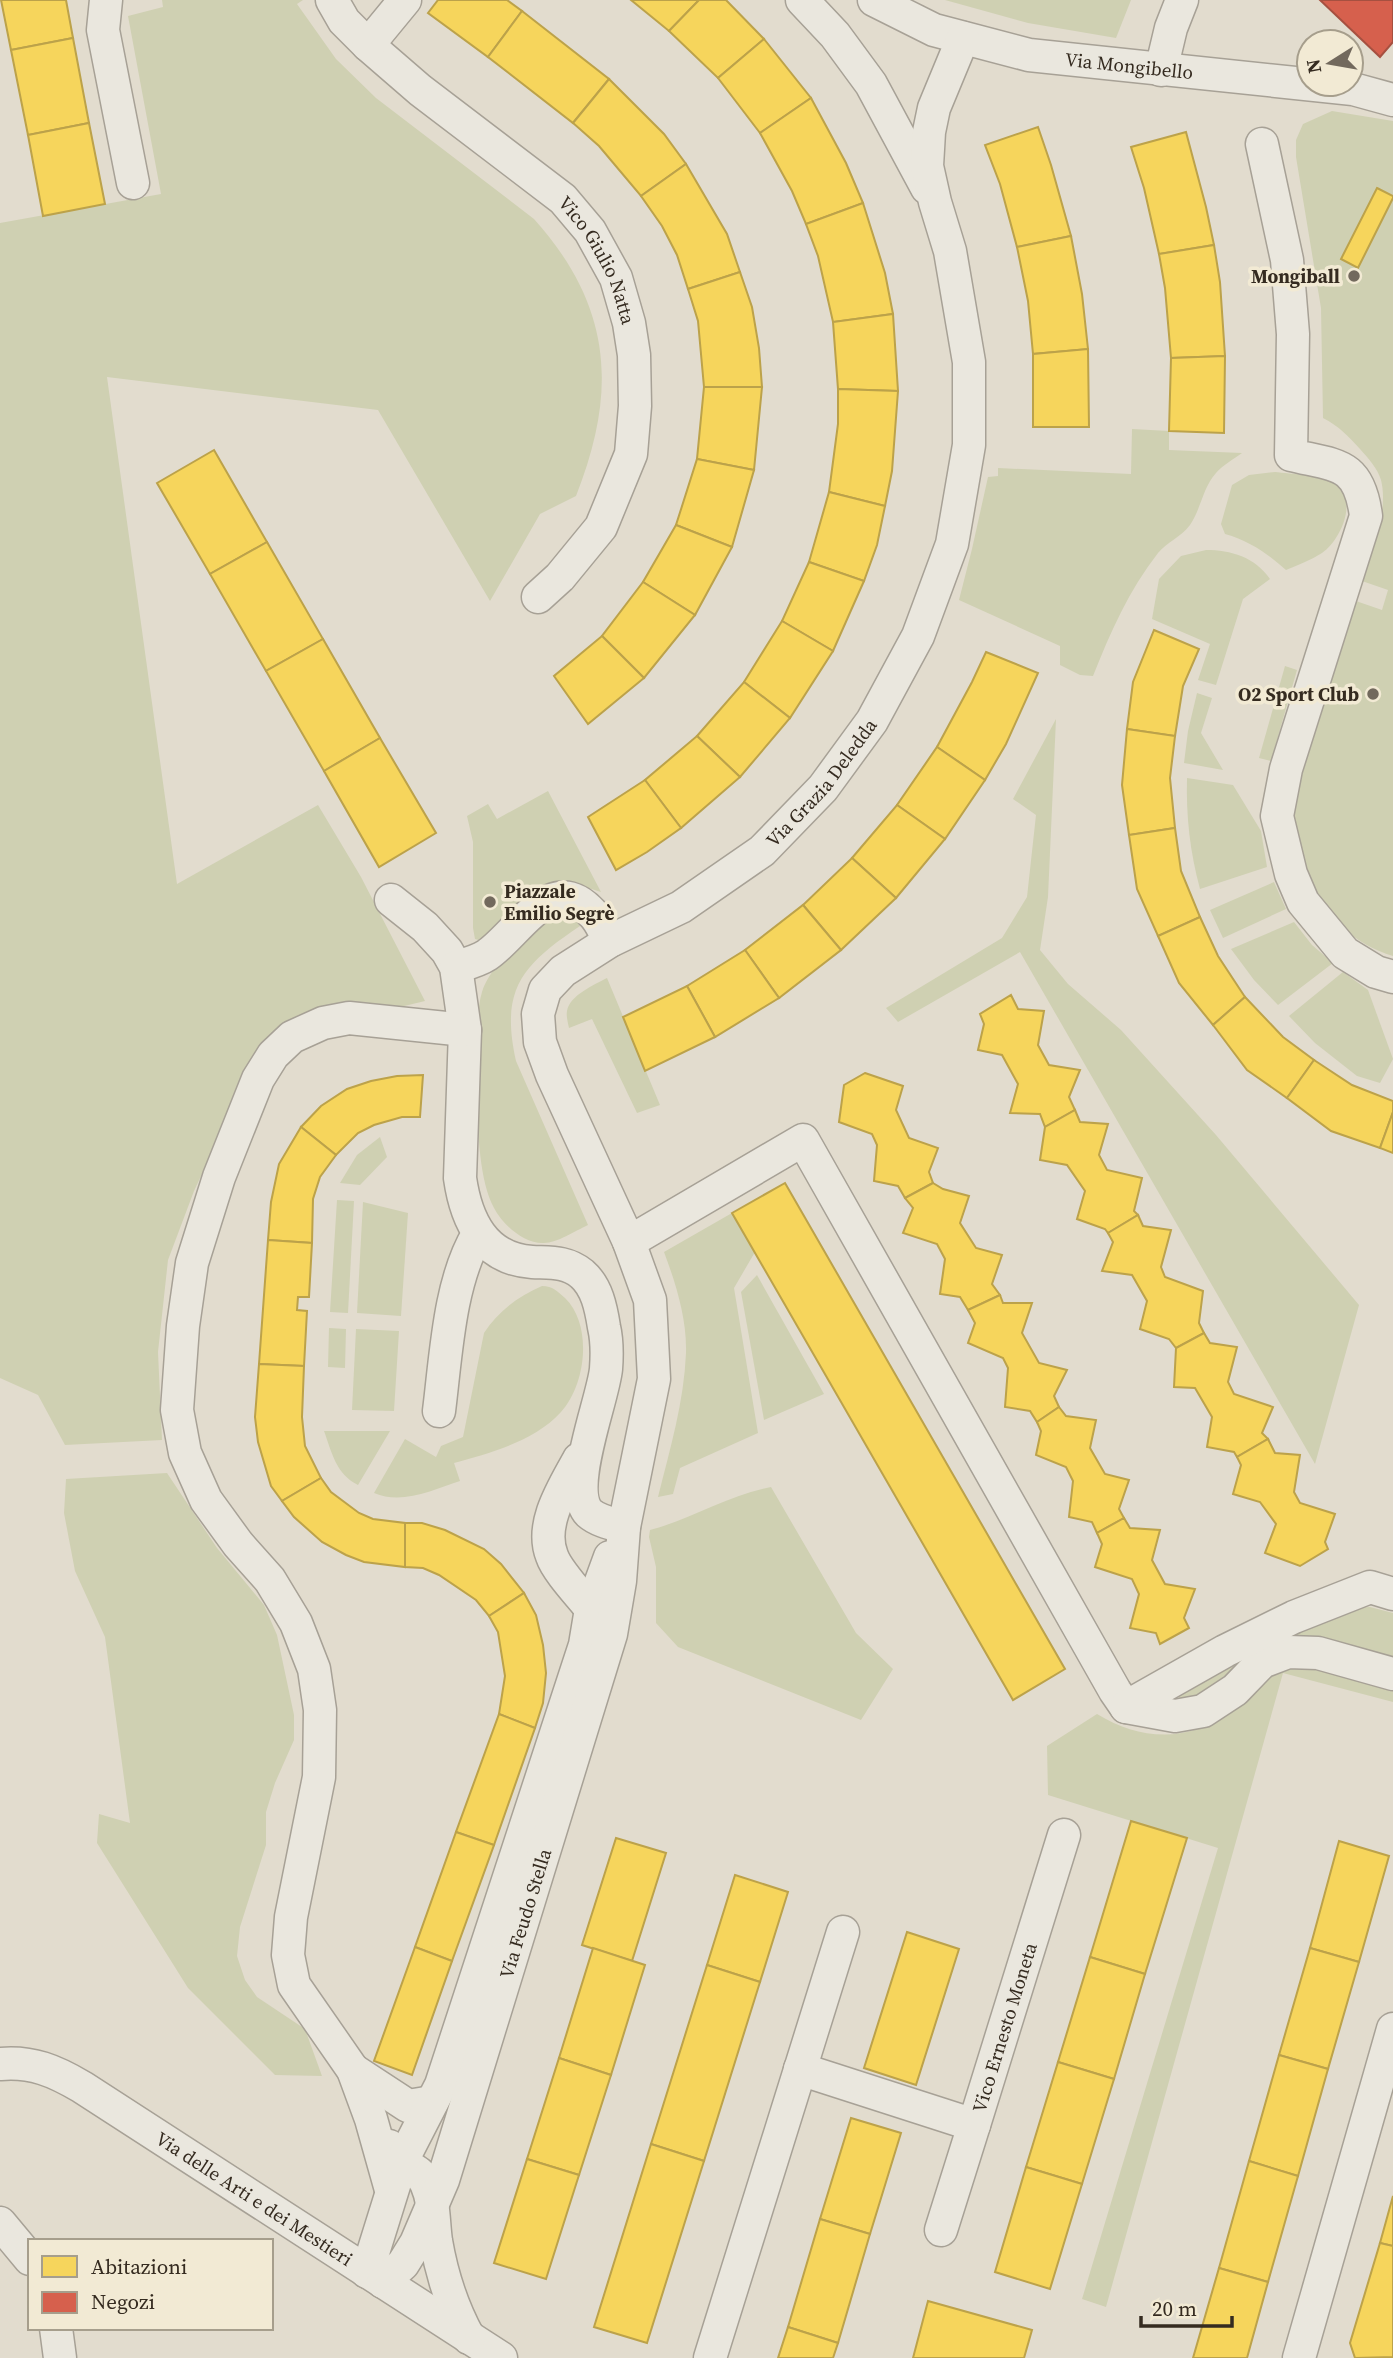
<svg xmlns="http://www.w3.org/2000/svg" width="1393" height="2358" viewBox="0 0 1393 2358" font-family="'Source Serif 4',serif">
<rect width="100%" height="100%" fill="#e2dcce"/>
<!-- green -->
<g fill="#cfd0b2">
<path d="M162 0H303L297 4 336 59 376 98 534 219C612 306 618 390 576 496L540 514 490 601 378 410 107 377 177 884 318 805 361 877 425 1001 392 1009 261 1047 194 1191 168 1260 158 1352 162 1440 65 1445 38 1395 0 1378V223L161 194 128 16 163 7Z"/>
<polygon points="945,0 1131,0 1116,38 1028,23"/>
<path d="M1332 111 1393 121V956C1356 945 1321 915 1307 879 1298 856 1295 828 1293 804L1356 601 1382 610 1388 590 1362 581C1371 551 1389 512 1381 480 1378 469 1368 458 1360 449 1347 435 1340 427 1323 418L1321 308 1296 157V140L1303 124Z"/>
<path d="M1132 429 1169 431V450L1242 453C1234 459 1223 465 1216 473 1203 487 1201 509 1190 525 1181 537 1167 542 1158 553 1129 590 1110 633 1093 676L1080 675 1060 665V646L959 600 972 549 988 477 998 476V468L1131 474Z"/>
<path d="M1275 472C1290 474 1323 475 1335 483 1359 499 1341 540 1322 553 1311 560 1298 565 1286 570 1268 554 1250 541 1225 534L1221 524 1232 485 1249 475Z"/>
<path d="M1206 550C1231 550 1255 557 1270 579L1243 599 1216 685 1198 680 1210 644 1152 619 1159 579 1181 556Z"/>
<polygon points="1285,666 1297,670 1271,761 1259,758"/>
<polygon points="1197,693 1212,698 1201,733 1223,770 1184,763 1188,731"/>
<polygon points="1056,719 1048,897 1040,950 1068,984 1121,1030 1216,1135 1359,1305 1315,1464 1020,952 898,1022 886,1008 1002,938 1027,897 1036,815 1013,799"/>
<path d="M1187 778 1233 785 1261 831 1267 867 1200 889C1190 852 1186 817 1187 778Z"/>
<path d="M548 791 601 892C573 882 542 879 519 902 505 916 500 932 482 941L475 939 473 928V842L467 816 488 804 497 819Z"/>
<polygon points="1274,882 1286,909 1223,938 1210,910"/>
<path d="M563 912 573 917 580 926C522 965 500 989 516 1061L588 1225C575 1231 557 1243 544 1243 524 1244 503 1225 494 1208 474 1172 477 1087 478 1045 478 1028 477 1008 482 992 489 968 523 935 544 921 549 917 557 915 563 912Z"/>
<polygon points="1294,922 1312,945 1333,963 1278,1005 1254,980 1231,949"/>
<polygon points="1343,972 1368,990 1393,1059 1380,1083 1357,1076 1315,1043 1289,1016"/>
<path d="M607 978 660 1105 637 1113 592 1019 569 1028C568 1023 566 1016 567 1011 570 995 594 985 607 978Z"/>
<polygon points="380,1137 387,1157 360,1185 340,1183 357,1155"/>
<polygon points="337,1200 354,1201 348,1313 330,1312"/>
<polygon points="363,1202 408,1213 401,1316 357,1313"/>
<path d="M732 1213 755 1252 734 1288 758 1433 680 1468 673 1494 658 1497C670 1449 684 1402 686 1353 687 1319 676 1284 664 1252Z"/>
<polygon points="757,1275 824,1394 764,1420 741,1292"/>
<path d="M542 1286C553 1286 557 1291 565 1298 593 1325 586 1385 561 1412 535 1441 490 1453 454 1463L460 1481C433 1490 402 1505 374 1493L405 1439 436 1457 441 1446 463 1437 484 1333C498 1311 519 1296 542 1286Z"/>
<polygon points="329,1328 346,1329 345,1368 328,1367"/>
<polygon points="356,1329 399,1331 394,1411 352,1410"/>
<path d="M324 1431H390L358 1485C336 1474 332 1453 324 1431Z"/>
<polygon points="167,1473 217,1548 264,1605 277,1635 294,1715 294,1740 275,1783 266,1812 266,1845 240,1927 237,1956 245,1980 257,1997 305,2029 322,2076 275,2075 188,1988 97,1843 99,1814 130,1823 105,1637 75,1571 64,1513 66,1479"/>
<path d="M771 1487 856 1633 893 1669 861 1720 678 1647 656 1623V1567L649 1537 650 1530C692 1519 728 1495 771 1487Z"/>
<polygon points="1370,1607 1393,1613 1393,1661 1342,1648 1193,1702 1175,1703 1194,1678 1347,1608"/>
<path d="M1298 1661 1393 1683V1702L1283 1673 1106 2307 1082 2299 1218 1848 1048 1795 1047 1746 1097 1714C1139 1740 1190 1744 1229 1710 1241 1699 1249 1683 1261 1673 1270 1666 1287 1664 1298 1661Z"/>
</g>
<!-- homes -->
<g fill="#f6d55c" stroke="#bca24a" stroke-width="2">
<polygon points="1,0 66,0 73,38 11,50"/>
<polygon points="438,0 507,0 522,11 488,57 428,13"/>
<polygon points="631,0 699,0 669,31"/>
<polygon points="699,0 726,0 764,39 718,78 669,31"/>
<polygon points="522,11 609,79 573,123 488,57"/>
<polygon points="73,38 89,123 28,135 11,50"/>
<polygon points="764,39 811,98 760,133 718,78"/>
<polygon points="609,79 664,134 686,164 641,196 599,146 573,123"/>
<polygon points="811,98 846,163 863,203 806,224 792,191 760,133"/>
<polygon points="89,123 105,204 43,216 28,135"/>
<polygon points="1038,127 1051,165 1071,236 1017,247 1000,184 985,145"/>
<polygon points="1186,132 1206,207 1214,245 1159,254 1144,188 1131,147"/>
<polygon points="686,164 727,234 740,272 688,289 677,255 662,226 641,196"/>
<polygon points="1377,188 1393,196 1393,198 1358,268 1341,259"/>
<polygon points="863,203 885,273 893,314 833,322 818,256 806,224"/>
<polygon points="1071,236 1082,294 1088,349 1033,354 1028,301 1017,247"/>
<polygon points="1214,245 1220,282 1225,356 1171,358 1165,288 1159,254"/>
<polygon points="740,272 752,307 759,348 762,387 704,387 698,321 688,289"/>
<polygon points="893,314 898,391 838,389 833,322"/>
<polygon points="1088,349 1089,427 1033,427 1033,354"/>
<polygon points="1225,356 1224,433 1169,431 1171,358"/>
<polygon points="704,387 762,387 754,470 697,459"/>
<polygon points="838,389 898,391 892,471 885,506 829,492 838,424"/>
<polygon points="214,450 267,542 210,574 157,483"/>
<polygon points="697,459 754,470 732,547 676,525"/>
<polygon points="829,492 885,506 877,545 864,581 809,562"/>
<polygon points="676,525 732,547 695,615 643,582"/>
<polygon points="267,542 323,639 266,671 210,574"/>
<polygon points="809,562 864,581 833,651 782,621"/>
<polygon points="643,582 695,615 644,678 602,636"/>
<polygon points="782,621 833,651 790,718 744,682"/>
<polygon points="1154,630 1199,649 1183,686 1175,736 1127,729 1133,682"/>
<polygon points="602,636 644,678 588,724 554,676"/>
<polygon points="323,639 380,738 324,771 266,671"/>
<polygon points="986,652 1038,673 1006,744 985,780 937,747 972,682"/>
<polygon points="744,682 790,718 740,777 697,736"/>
<polygon points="1127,729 1175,736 1170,778 1175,828 1129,835 1122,785"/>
<polygon points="697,736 740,777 681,828 645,780"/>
<polygon points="380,738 436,833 379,867 324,771"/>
<polygon points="937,747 985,780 945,839 897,805"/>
<polygon points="645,780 681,828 647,852 616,870 588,817"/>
<polygon points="897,805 945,839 896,898 852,858"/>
<polygon points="1175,828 1181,871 1200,917 1158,936 1137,889 1129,835"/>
<polygon points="852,858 896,898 841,950 803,905"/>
<polygon points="803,905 841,950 779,998 745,950"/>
<polygon points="1200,917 1218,956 1245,997 1213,1025 1179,983 1158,936"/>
<polygon points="745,950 779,998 715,1037 687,986"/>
<polygon points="687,986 715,1037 645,1071 623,1017"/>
<polygon points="1011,995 1018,1009 1044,1011 1038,1045 1049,1065 1080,1070 1069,1097 1075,1110 1045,1127 1040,1114 1010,1113 1018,1084 1002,1055 978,1050 984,1024 980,1014"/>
<polygon points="1245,997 1283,1037 1314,1060 1287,1098 1247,1070 1213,1025"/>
<polygon points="1314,1060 1352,1085 1393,1101 1393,1112 1380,1148 1331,1131 1287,1098"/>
<polygon points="865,1073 903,1086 896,1110 909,1138 938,1148 929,1172 933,1183 905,1198 898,1186 874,1181 877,1145 872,1134 839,1122 844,1085"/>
<polygon points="423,1075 420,1117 402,1117 374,1125 358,1133 336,1155 301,1127 321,1106 347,1089 371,1081 397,1076"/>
<polygon points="1075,1110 1080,1122 1108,1124 1099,1155 1107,1170 1142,1178 1134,1211 1138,1215 1108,1233 1105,1229 1077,1219 1085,1191 1067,1165 1040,1160 1045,1127"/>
<polygon points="1393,1112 1393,1153 1380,1148"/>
<polygon points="301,1127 336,1155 320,1177 313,1199 312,1243 268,1240 271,1202 279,1164"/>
<polygon points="785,1183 1065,1669 1013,1700 732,1213"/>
<polygon points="933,1183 943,1189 969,1196 960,1223 976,1248 1002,1255 992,1284 1000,1295 968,1310 960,1297 940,1294 945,1259 937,1244 903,1233 913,1208 905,1198"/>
<polygon points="1138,1215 1143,1226 1171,1230 1161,1267 1165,1277 1203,1291 1199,1323 1204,1333 1176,1348 1169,1339 1140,1329 1147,1301 1132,1275 1102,1271 1113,1242 1108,1233"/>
<polygon points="268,1240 312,1243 309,1297 298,1297 297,1310 307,1311 304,1366 259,1364"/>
<polygon points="1000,1295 1003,1303 1032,1303 1022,1333 1039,1363 1067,1370 1054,1396 1059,1407 1037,1422 1030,1411 1005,1407 1008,1368 1003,1358 968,1343 975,1323 968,1310"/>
<polygon points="1204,1333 1210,1343 1237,1347 1228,1382 1234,1394 1273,1407 1262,1433 1268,1439 1237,1457 1234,1452 1207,1447 1212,1417 1195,1388 1174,1387 1176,1348"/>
<polygon points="259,1364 304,1366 302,1417 305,1446 321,1478 282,1501 271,1486 258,1442 255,1417"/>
<polygon points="1059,1407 1066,1416 1096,1420 1090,1448 1105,1474 1129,1480 1119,1509 1124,1518 1097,1533 1092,1522 1069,1517 1073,1481 1066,1467 1036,1455 1041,1431 1037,1422"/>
<polygon points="1268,1439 1275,1453 1300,1455 1294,1492 1300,1503 1335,1514 1325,1542 1328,1549 1300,1566 1265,1553 1276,1524 1260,1502 1233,1494 1241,1465 1237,1457"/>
<polygon points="321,1478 331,1492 359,1513 373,1519 405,1523 405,1567 364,1562 346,1555 322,1542 294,1517 282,1501"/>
<polygon points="1124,1518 1130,1528 1160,1530 1152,1560 1165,1584 1195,1589 1184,1618 1189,1628 1160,1644 1156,1633 1130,1628 1139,1594 1132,1579 1095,1567 1102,1544 1097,1533"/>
<polygon points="405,1523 422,1523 445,1530 484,1549 501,1564 524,1593 489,1616 476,1600 439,1575 423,1568 405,1567"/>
<polygon points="524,1593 536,1615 543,1645 546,1673 543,1703 535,1728 499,1714 505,1676 498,1632 489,1616"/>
<polygon points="499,1714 535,1728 494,1845 456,1832"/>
<polygon points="1131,1821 1187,1838 1145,1974 1090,1957"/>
<polygon points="456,1832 494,1845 452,1961 415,1947"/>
<polygon points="616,1838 666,1853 632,1961 582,1945"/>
<polygon points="1339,1841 1389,1856 1359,1962 1310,1948"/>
<polygon points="735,1875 788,1892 760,1982 707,1965"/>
<polygon points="907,1932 959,1949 916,2085 864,2068"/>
<polygon points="415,1947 452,1961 412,2075 374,2061"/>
<polygon points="593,1948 645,1965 611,2075 559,2058"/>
<polygon points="1310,1948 1359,1962 1328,2069 1279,2055"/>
<polygon points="1090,1957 1145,1974 1114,2079 1058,2062"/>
<polygon points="707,1965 760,1982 704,2161 651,2144"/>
<polygon points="1279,2055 1328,2069 1298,2176 1249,2161"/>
<polygon points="559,2058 611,2075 579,2175 527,2159"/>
<polygon points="1058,2062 1114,2079 1082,2184 1026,2167"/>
<polygon points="851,2118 901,2133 870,2234 820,2219"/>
<polygon points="651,2144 704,2161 647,2343 594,2327"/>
<polygon points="527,2159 579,2175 546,2279 494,2263"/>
<polygon points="1249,2161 1298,2176 1268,2282 1219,2268"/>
<polygon points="1026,2167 1082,2184 1050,2289 995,2272"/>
<polygon points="1393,2196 1393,2246 1380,2243"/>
<polygon points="820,2219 870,2234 838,2343 788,2327"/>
<polygon points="1380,2243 1393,2246 1393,2357 1355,2358 1350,2343"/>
<polygon points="1219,2268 1268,2282 1247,2358 1193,2358"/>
<polygon points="928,2301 1032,2330 1024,2358 913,2358"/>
<polygon points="788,2327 838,2343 833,2358 778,2358"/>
</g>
<!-- shops -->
<polygon fill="#d6604d" stroke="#a65040" stroke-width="2" points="1320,0 1393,0 1393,42 1380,57"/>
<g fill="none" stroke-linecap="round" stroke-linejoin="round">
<defs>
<g id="minor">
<polyline points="106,0 103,30 133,183"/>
<path id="s1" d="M332 0 344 21 368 45 420 90 563 199 590 231 616 278 629 323 634 355 635 406 631 454 601 527 560 577 538 597"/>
<polyline points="802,0 835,35 871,84 927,188"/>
<path id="s2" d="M874 0 934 30 1029 55 1353 89 1393 100"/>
<polyline points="368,45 405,0"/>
<polyline points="1161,70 1171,28 1182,0"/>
<path d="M1262 144 1287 260 1293 334 1291 455C1337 466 1359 462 1366 516L1286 769 1277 816 1291 874 1303 902 1345 953 1376 972 1393 977"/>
<path d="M391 900 425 927 447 951 456 967 465 1030 460 1178C466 1220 484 1259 532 1262 550 1263 566 1261 582 1274 597 1287 601 1308 604 1327 607 1340 607 1356 606 1369 603 1400 566 1489 589 1513 598 1521 613 1524 624 1527"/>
<path d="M456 967C466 964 478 961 487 955 518 934 552 868 592 913 600 920 604 932 610 941"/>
<polyline points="629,1242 803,1140 1115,1691 1126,1707 1175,1716 1203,1711 1235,1690 1262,1662 1288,1652 1318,1653 1393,1674"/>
<path d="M439 1411C446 1356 449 1282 478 1234"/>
<path d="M579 1459C564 1487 539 1524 552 1556 557 1571 581 1596 591 1609"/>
<polyline points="1126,1707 1225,1651 1294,1617 1370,1587 1393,1594"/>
<path id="s3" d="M0 2064C32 2061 55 2071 82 2087L501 2358"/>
<path id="s4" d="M800 2069 974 2125 1064 1835"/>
<polyline points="353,2070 408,2106 432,2102"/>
<path d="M389 2146C393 2151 397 2160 402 2163 413 2170 419 2170 426 2183 435 2204 433 2220 436 2241 442 2276 452 2307 469 2338"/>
<polyline points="391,2190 371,2119 353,2070 294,1985 288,1955 291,1917 319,1777 320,1710 314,1669 296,1623 270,1580 238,1544 206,1500 185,1453 177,1410 183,1326 192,1263 219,1177 258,1079 273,1055 292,1037 323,1023 349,1018 465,1030"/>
<polyline points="0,2223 30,2259"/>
<polyline points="941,2230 974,2125"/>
<polyline points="367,2272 401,2163 441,2085 585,1645 591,1609 610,1557"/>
<path id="s5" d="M383 2282 403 2264 416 2243 443 2180 611 1634 620 1581 624 1527 654 1379 650 1300 629 1242 552 1075 540 1042 538 1014 545 990 563 971 610 941 681 907 762 851 823 788 872 721 918 636 952 544 969 445V362L950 251 935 202 927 166 929 132 934 108 963 38"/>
<polyline points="56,2328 60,2358"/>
<polyline points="710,2358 843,1932"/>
<polyline points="1299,2358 1393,2029"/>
</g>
</defs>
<!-- minor casing -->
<use href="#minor" stroke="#a7a196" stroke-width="35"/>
<!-- minor -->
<use href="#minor" stroke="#eae7de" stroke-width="32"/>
</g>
<!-- markers -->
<g fill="#72695d" stroke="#f2ead4" stroke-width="2.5">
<circle cx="1354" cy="276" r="7"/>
<circle cx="1373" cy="694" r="7"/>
<circle cx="490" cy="902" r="7"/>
</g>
<g text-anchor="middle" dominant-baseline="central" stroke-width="7" stroke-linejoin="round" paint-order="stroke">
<!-- street labels -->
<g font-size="19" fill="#352b20" stroke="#f2ead4">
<text stroke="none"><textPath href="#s2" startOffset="266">Via Mongibello</textPath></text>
<text stroke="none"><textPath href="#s1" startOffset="378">Vico Giulio Natta</textPath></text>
<text stroke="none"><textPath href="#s5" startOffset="1713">Via Grazia Deledda</textPath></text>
<text stroke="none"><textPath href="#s5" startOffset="399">Via Feudo Stella</textPath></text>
<text stroke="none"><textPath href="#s4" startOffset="285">Vico Ernesto Moneta</textPath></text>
<text stroke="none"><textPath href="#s3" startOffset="292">Via delle Arti e dei Mestieri</textPath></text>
</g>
<!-- poi labels -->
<g font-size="19" font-weight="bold" fill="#352b20" stroke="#f2ead4" text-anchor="end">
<text x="1340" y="276">Mongiball</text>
<text x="1359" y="694">O2 Sport Club</text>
<text x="504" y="891" text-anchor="start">Piazzale<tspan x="504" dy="22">Emilio Segrè</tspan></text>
</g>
</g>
<!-- legend -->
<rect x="28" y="2239" width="245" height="91" fill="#f2ead4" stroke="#a69e8c" stroke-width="2"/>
<rect x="42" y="2256" width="35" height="21" fill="#f6d55c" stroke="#a69e8c" stroke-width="2"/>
<text x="91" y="2274" font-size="21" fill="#352b20">Abitazioni</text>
<rect x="42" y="2292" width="35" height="21" fill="#d6604d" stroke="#a69e8c" stroke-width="2"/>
<text x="91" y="2309" font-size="21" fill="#352b20">Negozi</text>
<!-- north arrow -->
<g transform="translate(1330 63) rotate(259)"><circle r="33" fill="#f2ead4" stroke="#a69e8c" stroke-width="2"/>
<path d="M0-5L12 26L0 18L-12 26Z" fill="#72695d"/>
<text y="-10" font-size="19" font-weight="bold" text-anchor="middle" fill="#352b20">N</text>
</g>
<!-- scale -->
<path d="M1141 2316v10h91v-10" fill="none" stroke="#352b20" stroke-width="3.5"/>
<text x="1152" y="2316" font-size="21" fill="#352b20" stroke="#f2ead4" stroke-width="5" paint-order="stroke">20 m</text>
</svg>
